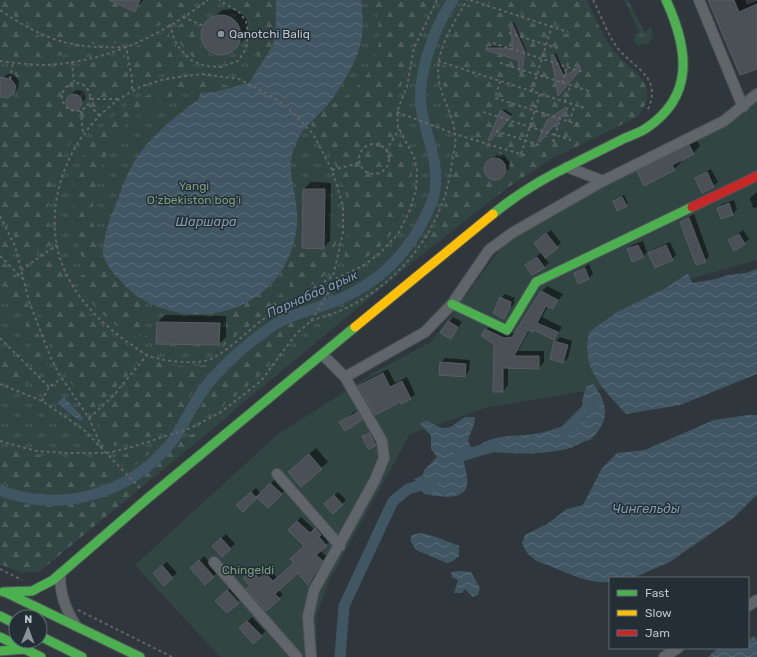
<svg xmlns="http://www.w3.org/2000/svg" width="757" height="657" viewBox="0 0 757 657" font-family="Rubik,sans-serif">
<defs>
<pattern id="grass-tufts" width="24" height="20" patternUnits="userSpaceOnUse"><rect width="24" height="20" fill="#314543"/><path d="M3 7l-1-3M5 7V3M7 7l1-3M15 17l-1-3M17 17v-4M19 17l1-3" fill="none" stroke="#4d5e5d"/></pattern>
<pattern id="forest-firs" width="22" height="20" patternUnits="userSpaceOnUse"><rect width="22" height="20" fill="#314543"/><path d="M5 1l3.5 6h-7zM16 11l3.5 6h-7z" fill="#4d5e5d"/></pattern>
<pattern id="water-waves" width="16" height="10" patternUnits="userSpaceOnUse"><rect width="16" height="10" fill="#415663"/><path d="M0 5q4-4 8 0t8 0" fill="none" stroke="#5a6d78"/></pattern>
</defs>
<rect width="100%" height="100%" fill="#30373c"/>
<!-- grass -->
<g fill="url(#grass-tufts)">
<path d="M0 0H587C594 15 601 33 611 47 627 71 666 83 637 117L551 159 508 187 472 213 40 571 22 573 0 564Z"/>
<polygon points="624,0 628,0 645,33 651,26 653,36 648,44 638,45 633,40 639,31"/>
</g>
<!-- forest -->
<g fill="url(#forest-firs)">
<path d="M0 0H110L134 14 140 0 178 3 200 1C180 12 139 40 119 43 76 50 34 31 0 6Z"/>
<path d="M231 0H276C273 27 278 35 265 61L251 49C254 31 254 11 232 5Z"/>
<path d="M373 0 415 2 432 0C424 16 415 32 409 49 406 59 406 69 403 79 400 93 392 105 392 120 393 136 407 148 411 164 417 189 397 233 378 249 370 256 359 261 349 266L344 262C345 249 348 237 349 225 351 187 331 153 310 123 319 112 329 107 341 99 365 85 380 60 379 33 379 22 378 10 373 0Z"/>
<path d="M479 0H587C594 15 601 33 611 47 627 71 666 83 637 117L551 159 508 187 424 253 422 250C448 212 451 181 458 136L530 159 531 155 459 131C454 112 438 83 442 65L589 112 591 108 442 60 456 25 469 3 570 35 572 29Z"/>
<path d="M0 13C32 37 56 46 95 50 63 56 33 59 0 55Z"/>
<path d="M184 22 198 26C197 51 207 60 231 62 201 66 183 58 174 28Z"/>
<path d="M168 31C173 50 182 59 199 68L171 71 135 82 131 49Z"/>
<path d="M124 53 128 71V89C84 114 51 160 48 211 48 222 51 234 52 244L23 263 16 239 0 208V102L10 104 19 96 20 84 15 77V67L37 69 78 66Z"/>
<path d="M200 79 233 87C213 92 192 91 173 96 160 100 144 110 133 118 122 127 114 140 108 152 79 207 91 270 146 303L145 326 139 327V336H147V342C116 329 93 309 75 280L87 272C62 210 68 148 126 106 138 97 157 93 170 87V83Z"/>
<polygon points="0,225 8,240 16,265 0,250"/>
<path d="M327 231H338C335 247 333 267 321 279L278 306 275 301 291 285 280 274 291 253 324 252Z"/>
<path d="M53 252C73 308 95 323 142 356L128 375 90 412 59 364 52 349 25 270Z"/>
<polygon points="0,259 19,279 48,365 43,366 27,351 30,345 26,321 21,307 0,280"/>
<polygon points="261,294 275,308 240,332 223,347 224,311 248,302"/>
<path d="M306 317C291 332 281 350 267 366 250 384 217 414 193 421 214 380 258 327 306 317Z"/>
<polygon points="0,349 29,379 29,382 26,384 0,373"/>
<path d="M148 358C171 367 193 370 217 362L195 387 173 429 130 443 115 446 94 417 133 378Z"/>
<polygon points="237,409 144,485 137,479 161,460 183,438 201,430"/>
<polygon points="159,446 128,470 118,461 117,456"/>
<path d="M0 447C34 458 70 458 105 458L121 475C85 497 39 496 0 481Z"/>
<path d="M130 483 137 491 40 571 22 573 0 564V498C43 513 91 506 130 483Z"/>
</g>
<!-- garden -->
<polygon fill="#314543" points="757,96 757,260 693,278 617,312 593,376 602,388 488,407 410,434 329,581 316,617 317,657 220,657 135,565 277,435 377,371 431,342 502,247 548,214 715,128"/>
<!-- water -->
<g fill="url(#water-waves)">
<path d="M276 0H361C363 15 364 31 360 46 355 65 337 95 323 110 313 120 300 131 295 145 286 167 294 183 296 204 300 228 293 252 281 272 278 277 274 281 270 285 229 327 156 323 119 279 113 273 103 261 103 252 103 237 111 215 117 201 121 190 125 179 130 169 146 139 173 118 199 99L200 93 214 92 249 83 273 45 276 23Z"/>
<path d="M757 269V374L680 405 626 414C602 387 581 371 589 332L617 312 666 288 688 273 692 283 716 279 728 275 746 273Z"/>
<path d="M593 384C609 404 610 422 590 440 581 441 575 447 567 449 541 455 508 454 481 451L480 445C498 432 524 438 545 432 559 428 573 422 586 417L582 401 586 387Z"/>
<polygon points="64,397 83,418 80,421 57,403"/>
<path d="M748 415H757V495L732 519 668 563 632 578H610V582C589 584 569 574 550 566 545 564 537 562 533 558 527 555 525 549 522 543L525 535 547 524 567 509 583 505 602 468 617 453 645 450 714 420Z"/>
<path d="M465 417H475C475 426 470 432 468 441L473 450 464 460C464 468 469 478 467 485 464 502 436 496 424 494L414 479 423 475 424 470 437 457 431 449V436L420 424 427 420C445 432 448 430 465 417Z"/>
<polygon points="421,533 436,537 459,546 459,556 453,561 447,563 416,550 410,540 412,535"/>
<polygon points="460,571 471,572 480,588 478,595 473,597 465,589 462,593 454,593 458,580 452,577 451,572"/>
<polygon points="754,636 757,640 757,657 708,657 717,649 748,648 748,640"/>
</g>
<!-- shadow -->
<g fill="#0007">
<polygon points="121,0 143,0 134,11"/>
<polygon points="709,0 745,0 747,5 757,1 757,66"/>
<polygon points="232,9 242,14 246,18 248,23 247,34 244,39 229,53 218,54 213,52 205,45 202,34 203,29 206,24 222,10"/>
<polygon points="514,22 526,50 523,70 521,72 519,59 487,48 489,46 514,47 511,24"/>
<polygon points="556,53 566,76 583,66 559,93 552,56"/>
<polygon points="8,74 15,75 19,81 18,88 14,93 0,96 0,80"/>
<polygon points="76,90 83,91 86,97 80,106 76,109 72,109 67,103 67,98"/>
<polygon points="504,109 512,114 492,138 502,111"/>
<polygon points="696,139 700,146 693,153 680,160 681,162 674,169 638,172 645,165"/>
<polygon points="498,154 504,155 510,163 509,169 496,179 489,178 485,172 485,166"/>
<polygon points="711,169 718,182 713,186 696,178"/>
<polygon points="311,182 331,183 330,241 323,248 304,189"/>
<polygon points="757,192 757,207 753,208 750,198"/>
<polygon points="624,195 628,203 626,205 614,202"/>
<polygon points="734,200 737,209 733,214 722,218 718,208 722,204"/>
<polygon points="694,214 709,256 705,261 682,222"/>
<polygon points="551,230 561,243 544,257 549,263 544,267 526,265 542,252 540,239"/>
<polygon points="743,230 749,239 744,243 729,241"/>
<polygon points="643,241 647,252 643,257 628,250 632,245"/>
<polygon points="670,242 676,255 672,259 650,254 654,249"/>
<polygon points="589,264 593,274 589,278 575,274"/>
<polygon points="547,286 563,294 553,308 548,306 542,317 562,327 554,339 534,329 530,329 518,351 544,351 544,362 539,368 508,367 508,385 503,391 495,343 486,330 491,324 509,333 515,333 542,291"/>
<polygon points="505,294 515,298 513,301 515,302 504,318 501,298"/>
<polygon points="165,315 226,316 226,337 219,344 158,322"/>
<polygon points="453,317 462,322 451,338 442,332"/>
<polygon points="560,337 572,341 568,358 563,362 555,342"/>
<polygon points="445,358 470,360 469,371 465,376 441,362"/>
<polygon points="388,369 395,383 407,377 415,394 411,398 401,403 359,386 363,382"/>
<polygon points="363,409 366,415 345,430 340,423 355,411 356,413"/>
<polygon points="375,430 380,440 368,448 364,437"/>
<polygon points="316,448 328,462 321,468 296,466"/>
<polygon points="275,479 286,489 268,507 257,497 243,510 242,501 256,488 261,494"/>
<polygon points="338,492 346,500 333,512 325,504"/>
<polygon points="301,517 315,530 320,525 330,541 320,550 326,556 314,578 309,584 298,572 278,589 283,595 279,598 252,585 244,578 256,566 264,574 270,569 277,578 295,563 305,546 289,530"/>
<polygon points="226,534 235,544 222,556 217,542"/>
<polygon points="204,556 218,572 205,583 196,564"/>
<polygon points="167,562 177,573 172,577 158,569"/>
<polygon points="232,587 242,598 238,602 221,597"/>
<polygon points="252,617 265,631 261,636 245,624"/>
</g>
<g fill="none" stroke-linecap="round" stroke-linejoin="round">
<!-- canal -->
<g stroke="#415663" stroke-width="11">
<polyline points="565,431 595,401"/>
<polyline points="458,457 495,446"/>
<path d="M0 490C61 514 129 494 170 444 181 431 187 415 196 401 203 388 215 375 225 365 238 352 252 341 267 330 284 316 309 311 330 303 380 284 411 252 431 204 444 174 428 142 422 113 415 80 434 27 453 0"/>
<polyline points="340,657 344,606 393,501 408,489 432,482"/>
</g>
</g>
<!-- building -->
<g fill="#4a5055" stroke="#585e63">
<polygon points="109,0 140,0 135,12"/>
<polygon points="708,0 734,0 739,12 757,4 757,69 740,75"/>
<circle cx="221" cy="35" r="20"/>
<polygon points="512,23 525,52 522,73 520,73 518,60 486,50 486,48 513,48 510,24"/>
<polygon points="551,55 554,55 564,77 580,66 581,69 558,96"/>
<polygon points="0,77 11,79 16,86 14,93 8,98 0,97"/>
<circle cx="74" cy="102" r="8"/>
<polygon points="566,107 568,109 540,142 538,141 547,120"/>
<polygon points="501,110 511,117 490,141 488,140"/>
<polygon points="689,145 694,154 672,165 675,170 644,186 637,171"/>
<circle cx="495" cy="169" r="11"/>
<polygon points="707,172 714,187 702,193 695,178"/>
<polygon points="303,189 325,189 324,249 302,248"/>
<polygon points="622,197 627,206 617,211 613,201"/>
<polygon points="729,203 733,215 721,219 717,208"/>
<polygon points="689,218 706,262 696,265 680,222"/>
<polygon points="546,233 558,248 545,258 534,243"/>
<polygon points="739,234 745,244 734,251 728,240"/>
<polygon points="638,245 644,257 632,262 627,249"/>
<polygon points="666,245 673,260 655,268 648,253"/>
<polygon points="537,257 545,268 532,275 525,265"/>
<polygon points="585,268 589,279 578,284 574,273"/>
<polygon points="541,291 558,300 553,309 546,306 537,323 558,332 554,340 534,330 533,332 528,330 514,356 539,356 539,369 503,368 503,392 493,392 494,344 481,336 485,329 504,338 512,337"/>
<polygon points="500,297 511,302 510,306 511,306 504,319 493,313"/>
<polygon points="448,321 458,327 451,339 440,333"/>
<polygon points="157,322 220,323 219,345 156,344"/>
<polygon points="554,341 568,345 563,363 550,359"/>
<polygon points="440,362 466,364 465,377 439,375"/>
<polygon points="383,373 390,387 402,381 411,399 401,404 400,402 375,415 358,386"/>
<polygon points="358,412 362,420 345,431 339,422"/>
<polygon points="370,433 376,446 368,449 362,436"/>
<polygon points="309,454 322,469 301,487 288,472"/>
<polygon points="270,483 282,494 268,508 256,497"/>
<polygon points="251,492 257,498 243,512 236,505"/>
<polygon points="334,495 343,505 333,514 324,504"/>
<polygon points="297,521 310,533 315,528 321,535 319,537 327,546 316,555 323,561 308,585 298,573 275,594 280,599 266,611 246,589 250,586 243,578 252,570 259,578 265,573 273,581 294,563 290,559 304,546 288,530"/>
<polygon points="221,538 231,549 222,557 212,546"/>
<polygon points="199,560 214,577 205,585 190,568"/>
<polygon points="162,565 173,578 164,586 153,573"/>
<polygon points="227,590 239,603 227,613 215,601"/>
<polygon points="247,621 262,636 253,644 239,628"/>
</g>
<g fill="none" stroke-linecap="round" stroke-linejoin="round">
<defs>
<g id="street">
<polyline points="699,0 743,107"/>
<polyline points="567,167 603,181"/>
<polyline points="345,377 425,332 452,304 489,250 512,233 603,181 724,121 757,94"/>
<polyline points="277,474 340,546"/>
<polyline points="214,562 297,657"/>
<path d="M60 574C60 594 65 608 76 626"/>
<polyline points="748,606 757,600"/>
<polyline points="311,657 308,617 314,590 375,480 384,458 382,441 345,377 323,355"/>
<polyline points="664,657 678,648"/>
</g>
<g id="fast">
<path d="M493 214C516 195 544 178 571 165 589 156 607 147 625 138 632 135 639 133 645 129 696 96 688 48 666 0"/>
<polyline points="452,304 507,330 536,282 692,207"/>
<polyline points="3,592 32,591 53,580 148,498 355,327"/>
<polyline points="7,593 140,657"/>
<polyline points="0,616 16,624"/>
<polyline points="40,636 82,657"/>
<polyline points="0,637 41,657"/>
<polyline points="0,651 25,649"/>
</g>
<polyline id="slow" points="355,327 493,214"/>
<polyline id="jam" points="692,207 757,176"/>
</defs>
<!-- street casing -->
<use href="#street" stroke="#4e5356" stroke-width="12"/>
<!-- fast casing -->
<use href="#fast" stroke="#4e5356" stroke-width="11"/>
<!-- slow casing -->
<use href="#slow" stroke="#4e5356" stroke-width="11"/>
<!-- jam casing -->
<use href="#jam" stroke="#4e5356" stroke-width="11"/>
<!-- path -->
<g stroke="#606569" stroke-width="2" stroke-dasharray="3 3" stroke-linecap="butt">
<polyline points="470,0 568,32"/>
<path d="M593 0C601 15 607 34 617 47 633 69 664 76 647 111"/>
<path d="M0 10C46 41 71 49 126 47L132 78V91"/>
<polyline points="183,17 204,26"/>
<polyline points="170,24 174,39 180,49 191,60 205,66 221,67 238,61 246,49 248,34 246,21 239,12 219,0"/>
<polyline points="509,33 560,49"/>
<polyline points="493,43 583,72"/>
<path d="M0 61C15 63 31 65 46 65 106 62 161 36 208 0"/>
<polyline points="438,61 587,109"/>
<polyline points="72,62 74,82"/>
<polyline points="500,63 589,91"/>
<path d="M202 74 239 79 268 94 287 107 313 134 332 170 343 206V233L333 276C311 291 287 303 265 318 248 330 224 356 205 361 191 364 160 361 147 355 139 351 133 345 126 341 104 325 85 307 71 283 32 217 67 127 131 92 153 79 178 77 202 74Z"/>
<polyline points="10,79 13,62"/>
<polyline points="500,81 495,98 580,125"/>
<circle cx="76" cy="97" r="14"/>
<polyline points="562,83 569,60"/>
<polyline points="532,91 552,26"/>
<polyline points="91,99 118,99"/>
<polyline points="565,102 570,86"/>
<polyline points="89,105 100,116"/>
<polyline points="81,111 83,133"/>
<polyline points="397,112 455,134 527,156"/>
<polyline points="483,112 571,140"/>
<polyline points="569,122 575,105"/>
<polyline points="496,131 539,145"/>
<polyline points="553,142 560,119"/>
<circle cx="374" cy="159" r="15"/>
<polyline points="386,151 399,129"/>
<polyline points="521,154 540,94"/>
<polyline points="332,170 359,163"/>
<polyline points="0,216 15,246 29,301 50,356 59,374 89,418 102,448"/>
<polyline points="0,256 23,279"/>
<polyline points="21,270 57,245"/>
<polyline points="274,303 279,310"/>
<path d="M311 321C324 316 337 313 348 307 402 280 442 229 451 169 452 158 457 144 455 133 453 115 442 99 439 81 434 51 453 25 467 0"/>
<polyline points="0,338 49,387"/>
<polyline points="0,384 42,401 83,429 141,489"/>
<polyline points="42,401 49,387 62,378"/>
<polyline points="89,418 113,396 147,355"/>
<polyline points="0,441 36,451 66,453 107,453 132,447 191,428 221,412 261,381 296,334 311,321 337,278 363,266 380,253 398,234 410,210 416,189 417,170 414,157 398,127 397,112 407,86 414,48 437,0"/>
<polyline points="0,569 22,580"/>
<polyline points="78,610 172,657"/>
</g>
<!-- street -->
<use href="#street" stroke="#60656a" stroke-width="10"/>
<!-- fast -->
<use href="#fast" stroke="#4caf50" stroke-width="9"/>
<!-- slow -->
<use href="#slow" stroke="#ffc107" stroke-width="9"/>
<!-- jam -->
<use href="#jam" stroke="#c62828" stroke-width="9"/>
</g>
<!-- markers -->
<circle fill="#8b9399" stroke="#232e36" stroke-width="1.5" cx="221" cy="34" r="4"/>
<g text-anchor="middle" dominant-baseline="central" stroke-width="3" stroke-linejoin="round" paint-order="stroke">
<!-- poi labels -->
<g font-size="12" fill="#bcc4cb" stroke="#232e36" text-anchor="start">
<text x="229" y="34">Qanotchi Baliq</text>
</g>
<!-- park labels -->
<g font-size="12" fill="#7d9e7f" stroke="#232e36">
<text x="194" y="186">Yangi<tspan x="194" dy="14">O'zbekiston bog'i</tspan></text>
<text x="248" y="570">Chingeldi</text>
</g>
<!-- water labels -->
<g font-size="13" font-style="italic" fill="#8199aa" stroke="#232e36">
<text x="206" y="221">Шаршара</text>
<text transform="translate(312 294) rotate(-24)">Парнабад арык</text>
<text x="646" y="508">Чингельды</text>
</g>
</g>
<!-- legend -->
<rect x="609" y="577" width="140" height="72" fill="#232e36" stroke="#606a72"/>
<rect x="617" y="590" width="20" height="6" fill="#4caf50" stroke="#606a72"/>
<text x="645" y="597" font-size="12" fill="#bcc4cb">Fast</text>
<rect x="617" y="610" width="20" height="6" fill="#ffc107" stroke="#606a72"/>
<text x="645" y="617" font-size="12" fill="#bcc4cb">Slow</text>
<rect x="617" y="630" width="20" height="6" fill="#c62828" stroke="#606a72"/>
<text x="645" y="637" font-size="12" fill="#bcc4cb">Jam</text>
<!-- north arrow -->
<g transform="translate(28 629) rotate(1)"><circle r="19" fill="#232e36" stroke="#606a72"/>
<path d="M0-3L7 15L0 10L-7 15Z" fill="#8b9399"/>
<text y="-6" font-size="11" font-weight="bold" text-anchor="middle" fill="#bcc4cb">N</text>
</g>
</svg>
